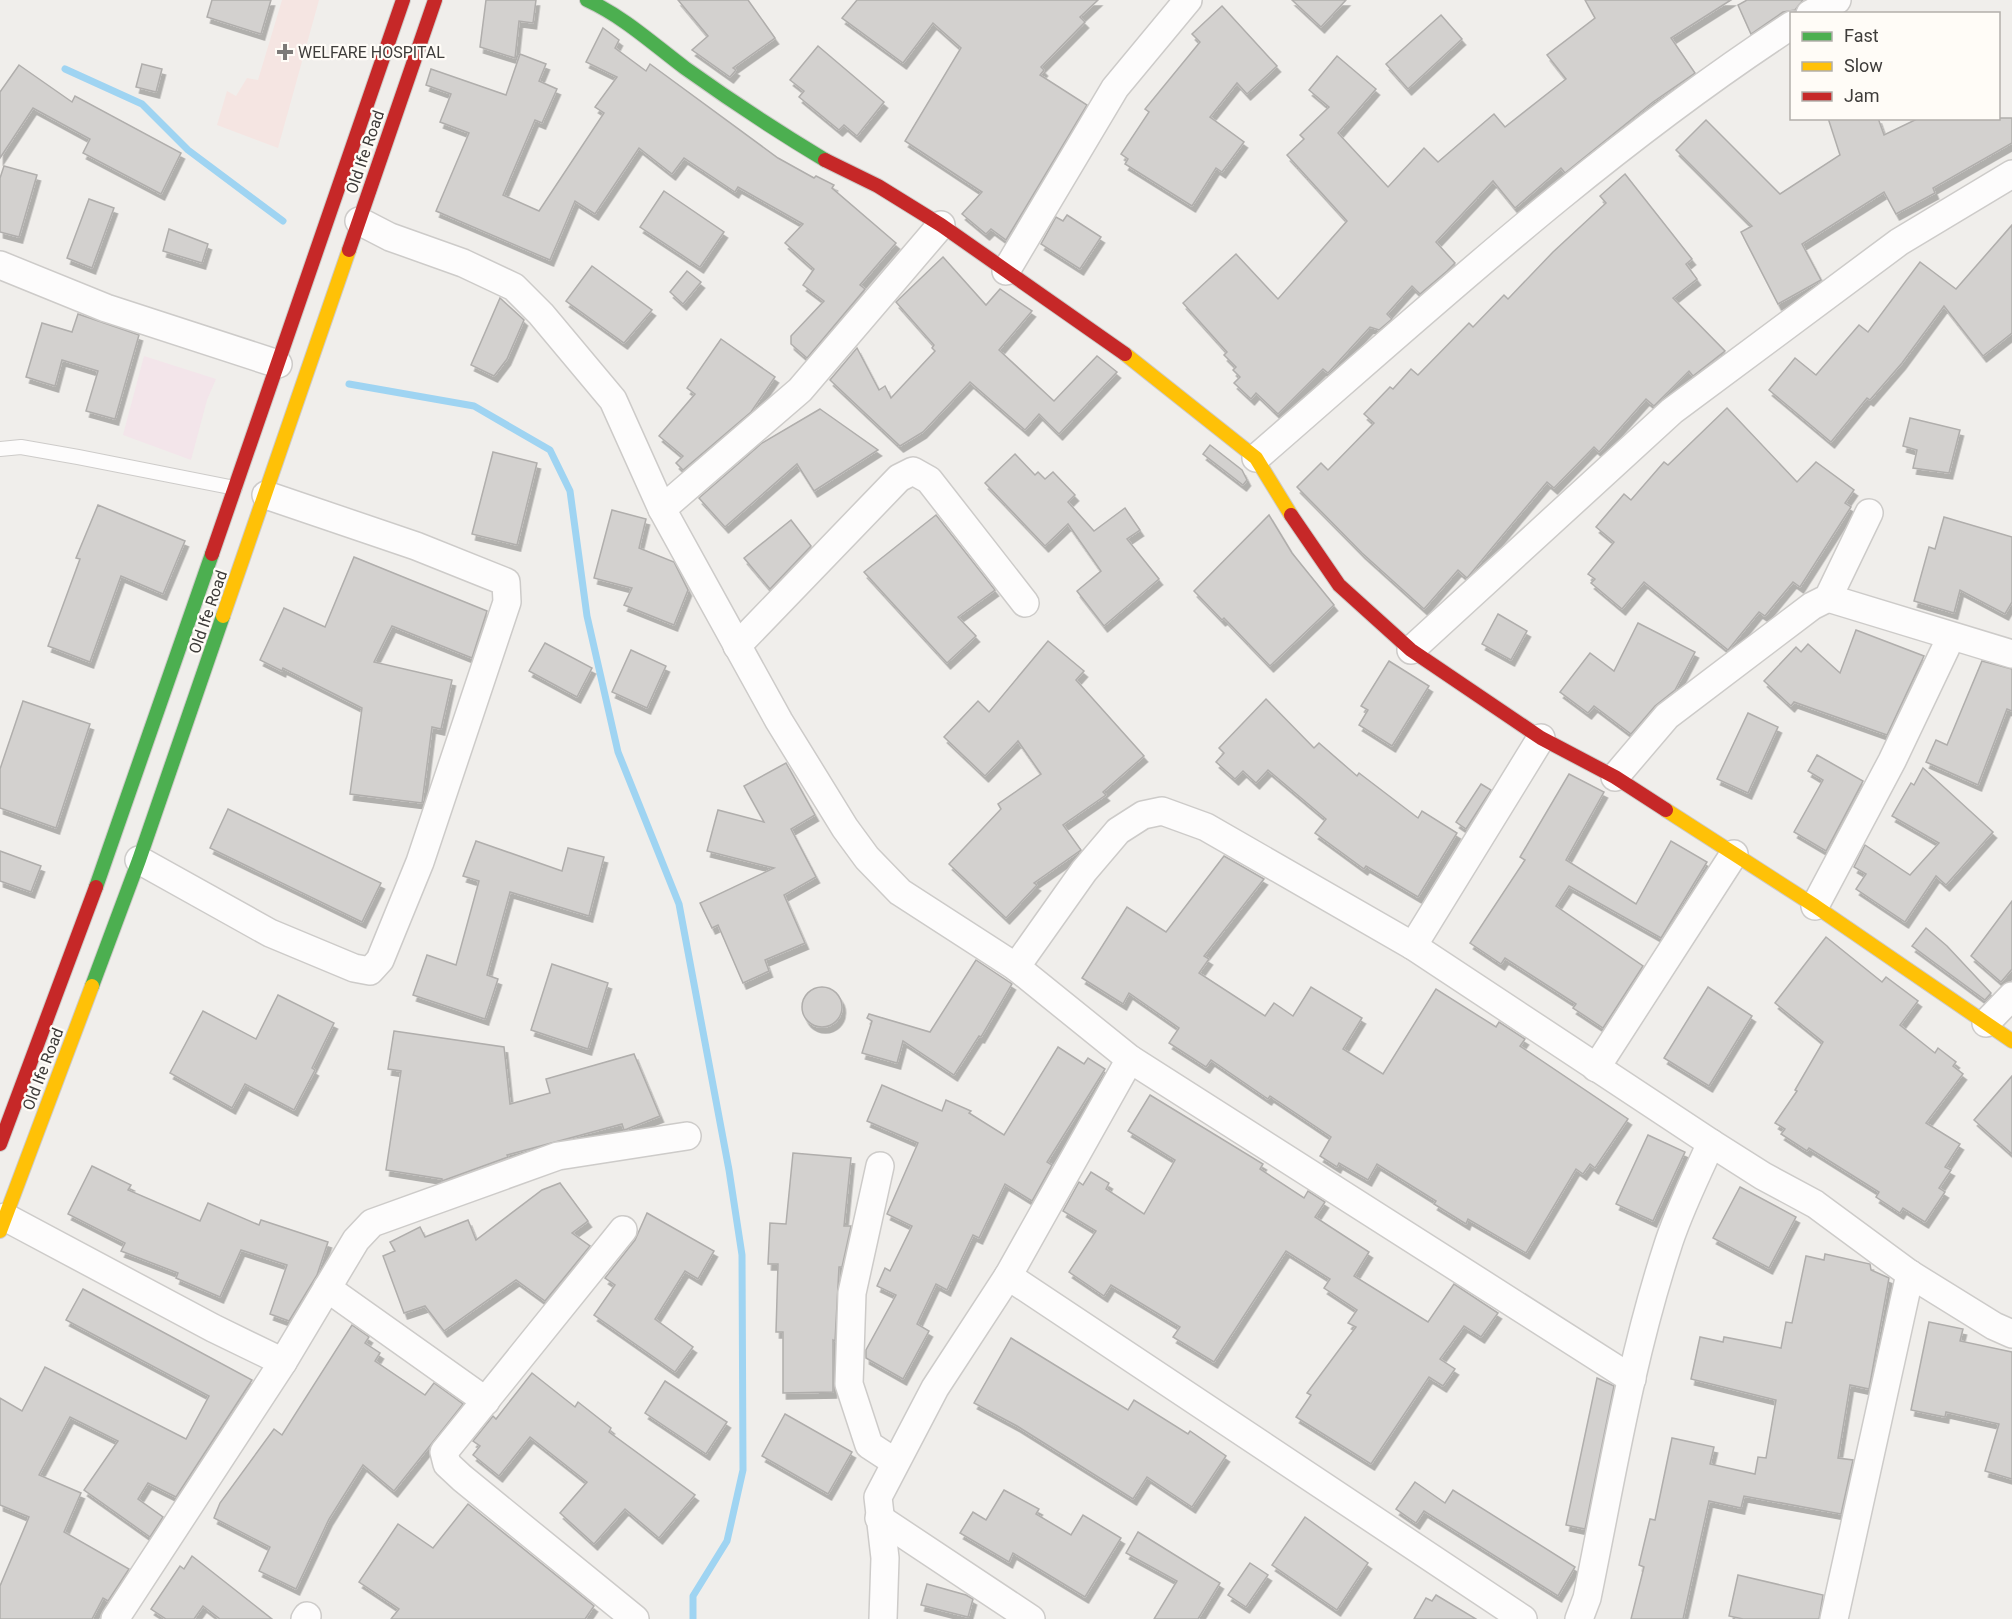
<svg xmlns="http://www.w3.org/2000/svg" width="2012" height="1619" viewBox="0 0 2012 1619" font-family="Roboto,sans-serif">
<defs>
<filter id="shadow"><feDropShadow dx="3.5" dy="6" stdDeviation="0" flood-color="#0004"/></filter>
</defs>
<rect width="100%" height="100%" fill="#f0eeeb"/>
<!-- commercial -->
<polygon fill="#f3e5ea" points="144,356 216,379 207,400 191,460 123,435"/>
<!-- medical -->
<polygon fill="#f5e5e2" points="282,0 319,0 278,148 217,125 227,91 236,96 247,78 258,80"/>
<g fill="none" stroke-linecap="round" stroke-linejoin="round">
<!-- stream -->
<g stroke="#9fd4f2" stroke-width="7">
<polyline points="65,69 142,104 188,150 283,221"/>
<polyline points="349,384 474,406 550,450 570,491 587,616 618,752 679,904 729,1170 742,1255 743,1470 727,1541 693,1596 693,1619"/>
</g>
</g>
<!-- building -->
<g fill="#d3d1cf" stroke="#b0aeac" stroke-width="1.5" filter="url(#shadow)">
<polygon points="212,0 271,0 261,34 207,17"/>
<polygon points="486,0 536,0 533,23 519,21 515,58 480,47"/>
<polygon points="678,0 748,0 775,38 733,68 736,70 730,77 692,50 708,36"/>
<polygon points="857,0 1098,0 1080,17 1085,22 1041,67 1044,70 1040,75 1087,105 1006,240 991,229 986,234 962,214 982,192 905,141 961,48 933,23 903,63 842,18"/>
<polygon points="1292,0 1346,0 1321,27"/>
<polygon points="1585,0 1731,0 1671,38 1695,73 1653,102 1565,173 1561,168 1515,208 1493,181 1436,242 1455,263 1447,271 1420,294 1412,286 1387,314 1392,319 1379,330 1370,327 1328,373 1323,369 1278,414 1256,393 1251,399 1234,383 1240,377 1233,370 1236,367 1224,355 1227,352 1183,303 1236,254 1278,299 1347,221 1287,155 1304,139 1300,135 1329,107 1309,90 1337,56 1376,89 1338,133 1388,187 1424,148 1438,162 1494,114 1505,127 1566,79 1547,55 1595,18"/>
<polygon points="1747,0 1803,0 1795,10 1783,12 1751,34 1738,5"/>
<polygon points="1222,6 1277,66 1247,94 1237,83 1210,117 1244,142 1222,172 1216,168 1192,206 1125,164 1128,159 1121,154 1149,112 1145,109 1200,42 1192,34"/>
<polygon points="1441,15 1462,39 1408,89 1386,64"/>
<polygon points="603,28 619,40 615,48 646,71 650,64 778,158 814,178 816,176 834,185 832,188 896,243 860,285 865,289 807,358 791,344 791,336 824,301 803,285 814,269 785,243 803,224 738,187 735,192 684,158 672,174 639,148 595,214 575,201 550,260 436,211 469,133 440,122 451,94 426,85 431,69 506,95 520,54 546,64 539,81 557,89 542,123 535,120 503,195 539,211 604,113 595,107 617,77 586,62"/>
<polygon points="818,46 884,102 857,136 844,125 839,130 799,97 804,91 790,80"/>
<polygon points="142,64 162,69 156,92 136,87"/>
<polygon points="19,65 72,102 75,96 181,153 161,194 83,153 90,139 33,108 0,158 0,92"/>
<polygon points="1828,118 1878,118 1884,135 1919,118 2012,118 2012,143 1933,188 1935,193 1896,214 1884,192 1802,244 1821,280 1778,304 1741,232 1752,226 1676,150 1706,120 1780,194 1840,155"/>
<polygon points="4,166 37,175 19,237 0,232 0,178"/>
<polygon points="1625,174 1692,259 1686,264 1697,279 1673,298 1725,351 1693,376 1689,371 1654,406 1646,399 1599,452 1594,447 1554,488 1547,482 1467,578 1458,570 1424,609 1362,553 1297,487 1321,463 1328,470 1374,423 1364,414 1390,387 1393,389 1411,369 1418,375 1469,323 1473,327 1504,295 1508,299 1553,252 1606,203 1600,196"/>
<polygon points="664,191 724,232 700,267 640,227"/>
<polygon points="89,199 114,208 92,268 67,258"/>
<polygon points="1067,215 1101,237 1080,269 1041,244 1056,217 1063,221"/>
<polygon points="2012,225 2012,333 1983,356 1944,306 1902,363 1870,400 1867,398 1831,442 1769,390 1795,358 1816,375 1859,325 1868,332 1920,262 1956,289"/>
<polygon points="169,229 208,244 202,263 163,251"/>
<polygon points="943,257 986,305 1000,289 1032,311 999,350 1054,401 1097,356 1117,372 1059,434 1039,414 1025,430 970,382 923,432 900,446 830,380 857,348 879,390 885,386 891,398 935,351 932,348 934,345 896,302"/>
<polygon points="592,266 652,310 624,343 566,301"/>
<polygon points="687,271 701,282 683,304 670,292"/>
<polygon points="500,298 524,320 507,359 494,376 471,365"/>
<polygon points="78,314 139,335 115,419 86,411 98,371 62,360 55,386 26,377 42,323 72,332"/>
<polygon points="721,339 775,377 751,412 683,470 676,463 683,456 659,436 695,394 687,388"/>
<polygon points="1727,408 1797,482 1816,462 1854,490 1845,503 1851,507 1800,587 1793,582 1765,616 1759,612 1728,650 1644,582 1622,609 1591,583 1595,579 1588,574 1614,542 1596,527 1624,494 1631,500 1664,462 1668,465"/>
<polygon points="820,409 878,450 814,491 797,464 725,527 699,498 762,443"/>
<polygon points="1910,418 1960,430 1949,473 1913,468 1917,450 1903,446"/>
<polygon points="1210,445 1242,470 1247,480 1243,485 1203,454"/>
<polygon points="493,452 537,463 517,545 472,534"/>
<polygon points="1015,454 1035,475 1038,472 1045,479 1053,472 1075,495 1068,502 1094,531 1125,508 1140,530 1127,539 1159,579 1104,626 1077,591 1101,571 1068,524 1045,546 985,483"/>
<polygon points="98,505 185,541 163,594 121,576 90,662 48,646 80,559 76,558"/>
<polygon points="612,510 646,519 639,548 674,562 688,590 674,625 624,605 632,588 594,578"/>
<polygon points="936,515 995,590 958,617 976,636 947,663 864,572"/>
<polygon points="1269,515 1292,553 1334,605 1270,666 1224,618 1222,620 1194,591"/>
<polygon points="1944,517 2012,537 2012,602 2005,614 1960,590 1954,613 1914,601 1929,547 1935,549"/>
<polygon points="791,520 811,546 770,589 744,558"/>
<polygon points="354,557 487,611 472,658 392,626 374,662 452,680 441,729 432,727 422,803 350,794 362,708 283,668 282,671 260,660 284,608 325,627"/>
<polygon points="1498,614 1527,631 1511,660 1482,644"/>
<polygon points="1638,623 1695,652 1675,690 1655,706 1631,734 1594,706 1588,713 1560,692 1590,653 1614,671"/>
<polygon points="1856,630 1924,656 1887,735 1794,702 1791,706 1764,681 1796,647 1801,652 1808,644 1840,673"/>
<polygon points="1048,641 1084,671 1076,680 1144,756 1103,792 1106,795 1063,825 1081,850 1034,883 1037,885 1006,918 949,864 1001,809 998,804 1041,774 1018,741 985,776 944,737 978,701 989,712"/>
<polygon points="545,643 592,668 577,697 529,671"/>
<polygon points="631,650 666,666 647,708 612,692"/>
<polygon points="1389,661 1429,686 1392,746 1359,725 1368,710 1361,706"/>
<polygon points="1982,661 2012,669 2012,711 2007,709 1978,785 1926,762 1936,740 1947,745"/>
<polygon points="1266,699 1314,748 1319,743 1357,776 1359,773 1418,818 1422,811 1457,833 1418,897 1366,866 1364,869 1315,833 1326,819 1268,770 1256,783 1243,771 1235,779 1216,762 1224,753 1219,748"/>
<polygon points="23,701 90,724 56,828 0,808 0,769"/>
<polygon points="1748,713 1778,727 1748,793 1717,779"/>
<polygon points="1817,755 1863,781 1826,851 1794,832 1823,780 1808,771"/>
<polygon points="786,763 815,815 791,829 816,877 784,895 805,943 765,960 769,971 743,983 718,925 712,928 700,903 774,868 707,851 718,810 764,822 744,786"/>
<polygon points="1923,768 1993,832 1946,885 1936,876 1905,922 1856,889 1866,874 1854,867 1865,845 1910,875 1939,843 1892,816 1911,783 1914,785"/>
<polygon points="1569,774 1604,792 1566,860 1636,904 1671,841 1707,862 1661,938 1569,886 1556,906 1643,966 1603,1028 1573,1008 1576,1004 1505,958 1501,964 1470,943 1525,860 1520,857"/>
<polygon points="1481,784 1491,790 1466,829 1456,822"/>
<polygon points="228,809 381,883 362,922 210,848"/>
<polygon points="476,841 562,871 568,848 604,857 589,916 510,892 487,975 498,979 485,1019 413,995 427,955 456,965 479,881 463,876"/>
<polygon points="0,851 41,866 31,892 0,881"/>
<polygon points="1224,856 1264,879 1204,956 1209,959 1199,973 1265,1016 1274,1003 1293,1016 1311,987 1362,1018 1343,1049 1383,1074 1436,989 1496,1027 1499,1022 1525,1039 1520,1046 1628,1119 1595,1168 1590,1164 1583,1174 1576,1169 1526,1253 1468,1219 1466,1224 1434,1204 1436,1201 1377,1164 1368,1180 1339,1163 1337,1167 1320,1156 1331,1137 1270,1096 1268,1099 1211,1060 1206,1067 1169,1043 1179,1028 1129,993 1123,1004 1082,978 1127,907 1166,932"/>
<polygon points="2012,901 2012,969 2001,982 1971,956"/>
<polygon points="1926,928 1947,946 1991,993 1985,1000 1912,946"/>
<polygon points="1826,937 1882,982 1886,977 1918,1001 1900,1025 1935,1053 1938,1048 1956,1062 1953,1066 1963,1074 1926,1123 1960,1144 1945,1167 1951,1170 1939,1188 1945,1192 1925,1222 1903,1208 1900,1213 1876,1197 1879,1192 1809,1148 1807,1151 1781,1134 1785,1129 1775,1123 1797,1091 1795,1090 1823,1042 1775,1003"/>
<polygon points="976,960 1012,984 981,1037 979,1036 954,1075 903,1041 897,1063 862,1053 872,1021 867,1018 869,1014 930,1032"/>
<polygon points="552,964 608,983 588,1049 531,1030"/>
<circle cx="822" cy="1007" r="20"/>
<polygon points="1708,987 1752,1016 1709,1086 1664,1058"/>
<polygon points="278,995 334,1023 312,1068 315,1070 294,1110 245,1084 232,1108 170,1073 203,1011 256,1039"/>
<polygon points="394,1031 504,1047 510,1104 550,1093 546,1079 634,1054 660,1116 627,1129 624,1130 622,1124 507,1155 508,1157 442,1181 442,1179 386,1170 401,1071 388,1069"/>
<polygon points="1058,1047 1084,1064 1088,1058 1105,1069 1047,1162 1052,1165 1032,1201 1005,1184 979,1238 973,1235 947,1290 936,1284 917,1324 929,1331 903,1379 866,1358 866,1350 896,1295 877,1286 885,1268 890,1271 912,1226 887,1214 918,1143 867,1121 882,1085 942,1111 946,1100 971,1111 969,1113 1004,1135"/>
<polygon points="2012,1076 2012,1154 1974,1120"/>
<polygon points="1150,1095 1263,1164 1260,1169 1304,1198 1308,1191 1325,1202 1315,1217 1369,1252 1354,1276 1428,1322 1454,1284 1498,1313 1481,1337 1464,1326 1440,1359 1455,1369 1443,1386 1429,1377 1371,1464 1296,1417 1311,1395 1307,1393 1356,1327 1348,1323 1357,1310 1324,1288 1330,1279 1286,1251 1214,1362 1173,1337 1180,1327 1111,1285 1104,1296 1069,1272 1096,1231 1063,1211 1079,1182 1083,1185 1091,1172 1109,1183 1106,1189 1144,1214 1175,1160 1128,1131"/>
<polygon points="1648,1135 1685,1152 1653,1221 1616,1204"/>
<polygon points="793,1153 851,1158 844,1226 851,1226 842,1267 839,1267 835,1341 833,1340 833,1392 783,1393 783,1332 776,1332 778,1264 768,1264 770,1223 786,1224"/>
<polygon points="92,1166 131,1185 128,1190 200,1221 208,1203 259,1225 261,1220 328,1242 317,1275 289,1321 270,1314 287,1265 241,1250 220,1297 176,1278 178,1273 121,1251 125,1243 68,1214"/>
<polygon points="560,1183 588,1221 572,1233 590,1246 545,1301 516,1280 444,1331 425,1306 404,1313 383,1256 395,1251 390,1242 420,1227 425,1237 468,1220 476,1240 542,1190"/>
<polygon points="1740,1187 1796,1217 1769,1268 1713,1238"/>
<polygon points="647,1213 714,1251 698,1279 685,1271 655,1319 693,1347 675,1372 594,1315 615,1285 605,1278 635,1240"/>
<polygon points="1825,1254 1870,1264 1871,1270 1889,1278 1869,1389 1850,1385 1838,1458 1853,1460 1841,1514 1744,1496 1741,1508 1709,1501 1683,1619 1631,1619 1644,1567 1639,1565 1650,1519 1655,1520 1672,1438 1714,1447 1710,1464 1755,1474 1758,1457 1766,1458 1776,1400 1691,1379 1700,1337 1723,1342 1724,1337 1781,1348 1786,1322 1792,1323 1806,1256 1824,1260"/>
<polygon points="83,1289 252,1380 176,1497 148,1483 138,1499 163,1517 150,1537 84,1490 118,1441 70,1417 39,1475 81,1493 64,1532 129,1569 108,1601 103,1598 92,1619 0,1619 0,1586 29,1517 0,1505 0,1398 22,1411 45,1367 186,1439 209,1396 66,1320"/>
<polygon points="1929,1322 1963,1329 1960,1341 2012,1352 2012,1479 1985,1471 1999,1424 1946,1412 1945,1417 1911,1410"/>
<polygon points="352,1325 369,1337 365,1343 380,1353 375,1361 425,1395 434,1383 463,1404 394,1491 363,1465 329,1519 296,1589 259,1571 270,1547 214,1518 220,1503 274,1429 282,1435"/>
<polygon points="1011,1338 1128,1410 1134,1400 1188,1434 1190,1431 1226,1456 1192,1507 1147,1477 1133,1499 1017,1426 974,1403"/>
<polygon points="532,1373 575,1407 578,1402 611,1428 609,1432 695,1495 659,1538 625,1509 594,1544 560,1513 587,1482 530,1437 499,1476 473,1455 480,1446 473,1441 493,1416 496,1419"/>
<polygon points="1597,1378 1614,1386 1585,1529 1566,1525"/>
<polygon points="665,1381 727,1422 706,1454 645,1413"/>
<polygon points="785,1414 852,1452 828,1494 762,1456"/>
<polygon points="1415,1482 1445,1503 1453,1490 1575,1567 1558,1596 1424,1511 1416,1523 1396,1509"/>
<polygon points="1004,1490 1039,1509 1036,1514 1071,1535 1083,1515 1121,1538 1085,1597 1013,1553 1009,1562 960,1533 973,1512 986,1520"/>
<polygon points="468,1504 594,1606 585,1619 391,1619 399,1609 359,1582 398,1524 433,1548"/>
<polygon points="1305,1517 1368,1563 1337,1610 1272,1565"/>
<polygon points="1138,1532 1220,1583 1198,1619 1154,1619 1177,1581 1126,1553"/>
<polygon points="192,1556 272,1619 220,1619 203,1606 194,1619 166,1619 151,1609 180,1566 184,1569"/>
<polygon points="1250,1563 1268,1575 1246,1607 1228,1595"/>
<polygon points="1738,1575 1823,1595 1819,1619 1743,1619 1729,1616"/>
<polygon points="927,1584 966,1595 973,1599 968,1617 921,1605"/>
<polygon points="1436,1595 1476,1619 1414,1619 1426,1598 1432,1601"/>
</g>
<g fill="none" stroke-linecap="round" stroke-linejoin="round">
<defs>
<polyline id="lane" points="0,449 21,447 78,457 235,488"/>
<g id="street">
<polyline points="1810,14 1837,0"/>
<polyline points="359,221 390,237 463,263 514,287 541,314 613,400 662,509 779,721 845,828 867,858 900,892 1016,967 1130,1059 1632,1379"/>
<polyline points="0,265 106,308 278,364"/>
<polyline points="1006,271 1115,88 1188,0"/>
<path d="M1256 458C1429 308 1599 151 1792 25"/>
<polyline points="662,509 800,390 941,225"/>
<polyline points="1828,598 2012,654"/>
<polyline points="737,646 899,478 913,471 929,480 1025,603"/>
<polyline points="1411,650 1672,411 1899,242 2012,174"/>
<polyline points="1615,777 1667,716 1812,606 1828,598 1869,513"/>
<polyline points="139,860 270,933 354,968 370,971 380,960 420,862 507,602 506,582 416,546 266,495"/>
<polyline points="1815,906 1892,761 1951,637"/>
<polyline points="1413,946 1541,738"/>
<polyline points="1016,967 1084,871 1118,831 1143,815 1162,811 1206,827 1413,946 1711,1143 1763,1176 1815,1204 1910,1274 1994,1326 2012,1334"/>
<polyline points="1986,1023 2012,996"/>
<polyline points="1596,1068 1734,854"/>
<polyline points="880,1166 852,1293 849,1384 869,1445 895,1462"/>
<polyline points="5,1217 213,1328 283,1362"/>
<polyline points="623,1230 444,1452 447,1464 462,1478 635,1619"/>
<polyline points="1008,1276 1523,1619"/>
<polyline points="327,1288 486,1401"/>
<polyline points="879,1518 1031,1619"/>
<polyline points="115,1619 283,1362 356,1240 372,1223 558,1156 687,1136"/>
<polyline points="305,1619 307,1616"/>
<polyline points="883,1619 885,1558 878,1497 935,1388 1008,1276 1130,1059"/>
<path d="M1579 1619 1587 1598C1611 1481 1630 1361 1667 1248 1678 1212 1696 1177 1711 1143"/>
<polyline points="1834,1619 1910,1274"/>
</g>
<g id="fast">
<path d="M587 0C624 17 653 44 685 68 731 101 777 131 825 160"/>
<polyline points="96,887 212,554"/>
<polyline points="92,986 139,860 223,616"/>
</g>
<g id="slow">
<polyline points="1125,354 1256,458 1291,515"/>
<polyline points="223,616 349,250"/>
<polyline points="1666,810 1815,906 2012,1041"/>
<polyline points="0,1231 92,986"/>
</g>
<g id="jam">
<polyline points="825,160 878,186 941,225 1125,354"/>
<polyline points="349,250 435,0"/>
<polyline points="1291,515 1339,585 1411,650 1541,738 1615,777 1666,810"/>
<polyline points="212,554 403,0"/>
<polyline points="0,1144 96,887"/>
</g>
</defs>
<!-- lane casing -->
<use href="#lane" stroke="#cdcbc9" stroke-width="16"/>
<!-- street casing -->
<use href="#street" stroke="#cdcbc9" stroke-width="30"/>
<!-- fast casing -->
<use href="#fast" stroke="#cdcbc9" stroke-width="16"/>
<!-- slow casing -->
<use href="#slow" stroke="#cdcbc9" stroke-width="16"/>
<!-- jam casing -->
<use href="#jam" stroke="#cdcbc9" stroke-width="16"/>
<!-- lane -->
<use href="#lane" stroke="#fdfcfc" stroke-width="14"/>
<!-- street -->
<use href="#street" stroke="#fdfcfc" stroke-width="27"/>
<!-- fast -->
<use href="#fast" stroke="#4caf50" stroke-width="14"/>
<!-- slow -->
<use href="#slow" stroke="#ffc107" stroke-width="14"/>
<!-- jam -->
<use href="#jam" stroke="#c62828" stroke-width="14"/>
</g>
<!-- markers -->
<path fill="#7c7a78" stroke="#fffcf7" stroke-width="2" d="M282 43h6v6h6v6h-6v6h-6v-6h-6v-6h6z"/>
<g text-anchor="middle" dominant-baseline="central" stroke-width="4.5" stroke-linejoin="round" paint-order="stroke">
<!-- poi labels -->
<g font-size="16" fill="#3e3c3a" stroke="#fffcf7" text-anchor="start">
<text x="298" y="52">WELFARE HOSPITAL</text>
</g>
<!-- street labels -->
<g font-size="16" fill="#3e3c3a" stroke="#fffcf7">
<text transform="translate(365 152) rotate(-71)">Old Ife Road</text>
<text transform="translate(208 612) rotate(-71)">Old Ife Road</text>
<text transform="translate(43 1069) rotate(-69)">Old Ife Road</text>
</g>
</g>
<!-- legend -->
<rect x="1790" y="12" width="210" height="108" fill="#fffcf7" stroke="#b2afab" stroke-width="1.5"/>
<rect x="1802" y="32" width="30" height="9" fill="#4caf50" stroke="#b2afab" stroke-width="1.5"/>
<text x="1844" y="42" font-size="18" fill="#3e3c3a">Fast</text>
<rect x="1802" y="62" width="30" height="9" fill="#ffc107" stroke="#b2afab" stroke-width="1.5"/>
<text x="1844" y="72" font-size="18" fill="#3e3c3a">Slow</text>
<rect x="1802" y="92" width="30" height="9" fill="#c62828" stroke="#b2afab" stroke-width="1.5"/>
<text x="1844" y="102" font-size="18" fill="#3e3c3a">Jam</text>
</svg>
